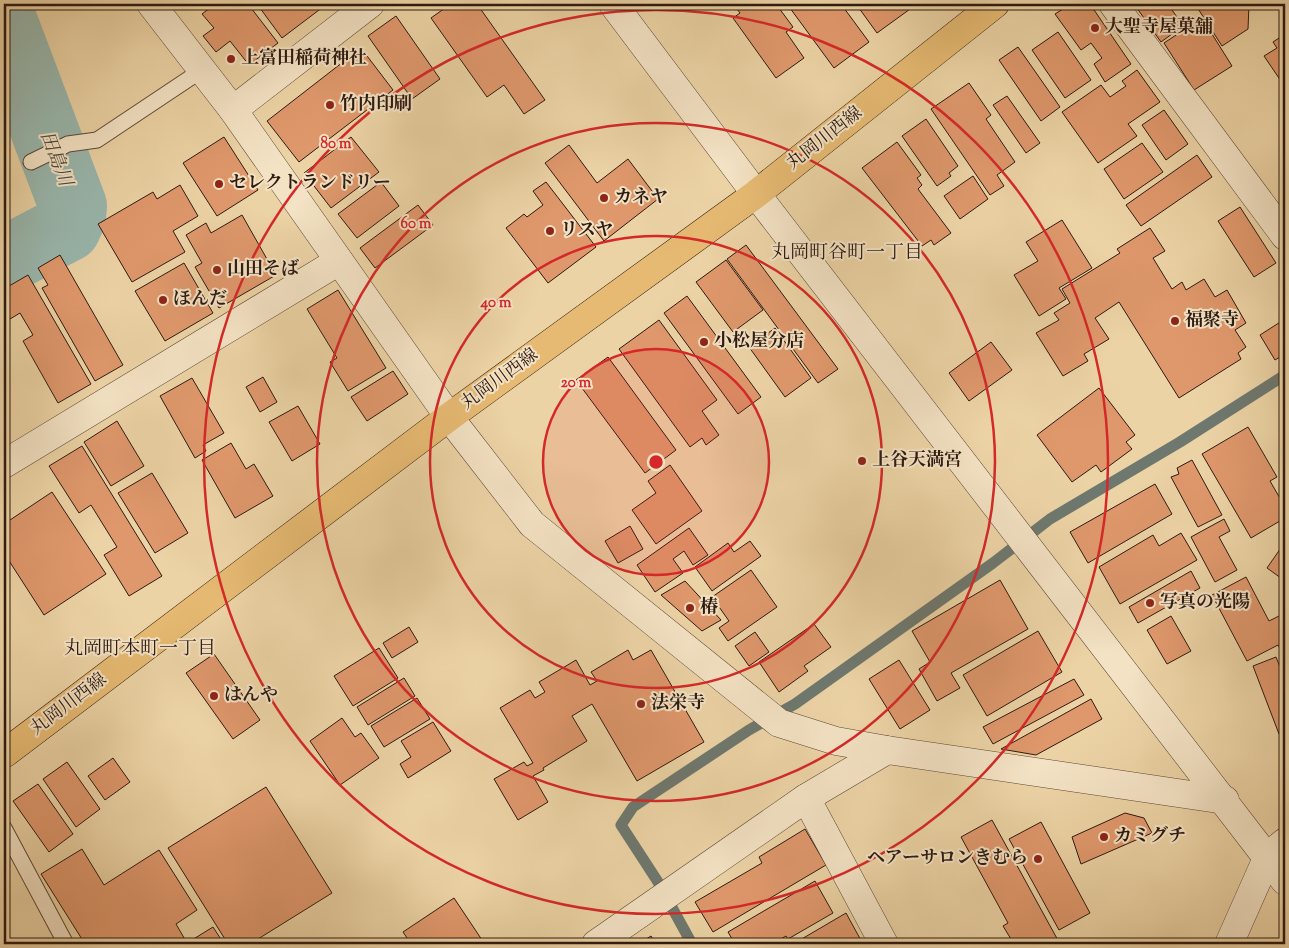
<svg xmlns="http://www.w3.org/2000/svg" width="1289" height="948" viewBox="0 0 1289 948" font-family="'Sorts Mill Goudy','Noto Serif JP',serif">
<rect width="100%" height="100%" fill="#ecd3a5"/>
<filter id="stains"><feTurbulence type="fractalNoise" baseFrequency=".004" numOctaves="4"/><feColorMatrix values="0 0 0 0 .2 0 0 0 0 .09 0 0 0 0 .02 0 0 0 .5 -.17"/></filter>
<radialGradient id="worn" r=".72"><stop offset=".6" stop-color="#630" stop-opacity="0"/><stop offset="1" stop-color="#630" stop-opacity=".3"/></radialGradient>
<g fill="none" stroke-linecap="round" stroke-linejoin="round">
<!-- stream -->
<polyline stroke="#6e786f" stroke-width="11" points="692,944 658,882 621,825 633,807 749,730 795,704 993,563 1050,519 1180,442 1285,375"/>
<!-- river -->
<polyline stroke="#99b7ad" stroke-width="68" points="4,23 73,206 72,217 67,228 4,261"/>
</g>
<!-- building -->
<g fill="#df986c" stroke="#2d1a11">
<polygon points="215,4 248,4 278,43 249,65 230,41 216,52 203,36 214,28 202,14"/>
<polygon points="257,4 321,4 323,7 282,38"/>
<polygon points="442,4 477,4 545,100 524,114 504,85 487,97 431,18 445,8"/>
<polygon points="744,4 776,4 793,27 786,32 804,58 776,78 733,18 740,13 737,9"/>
<polygon points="787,4 841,4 869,42 834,68"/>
<polygon points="856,4 917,4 877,33"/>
<polygon points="1071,4 1090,4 1131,64 1105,82 1094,64 1102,58 1091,43 1081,50 1055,14"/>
<polygon points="1134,4 1168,4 1183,26 1161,42"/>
<polygon points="1195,4 1249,4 1248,29 1222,46"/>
<polygon points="396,16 440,79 412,99 368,36"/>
<polygon points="1202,18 1232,66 1194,90 1164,43"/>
<polygon points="1058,32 1091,80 1065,98 1032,50"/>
<polygon points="1285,34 1285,87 1264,56 1277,48 1273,42"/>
<polygon points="1018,47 1060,107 1041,121 999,60"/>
<polygon points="361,48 393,90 299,162 267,121"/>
<polygon points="1137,70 1160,102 1128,124 1137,136 1098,163 1062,112 1101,85 1110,97 1126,86 1122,81"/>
<polygon points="969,83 991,115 986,119 1015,162 997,175 1004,186 990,195 931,109"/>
<polygon points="1007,96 1040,143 1026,153 993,105"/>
<polygon points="1164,110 1188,144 1166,160 1142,125"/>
<polygon points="926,119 958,166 949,173 951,176 937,186 902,136"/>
<polygon points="224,137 258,190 217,216 183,163"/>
<polygon points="351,137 379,172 331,208 304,173"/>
<polygon points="897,142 921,175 917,178 922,185 918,189 951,233 934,245 931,240 922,246 862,168"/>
<polygon points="1142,143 1163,172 1124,199 1104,169"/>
<polygon points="569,145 597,183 628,159 658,199 604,241 545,163"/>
<polygon points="1197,155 1212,177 1141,226 1126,205"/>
<polygon points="973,176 988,199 960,219 944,196"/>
<polygon points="381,182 399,206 357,238 338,214"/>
<polygon points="546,182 596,247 548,283 506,228 524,214 527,217 543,205 533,191"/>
<polygon points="180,185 198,216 173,231 185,252 132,282 98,224 153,192 157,199"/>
<polygon points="418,205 433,225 375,268 360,248"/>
<polygon points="1240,207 1276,263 1254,277 1218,221"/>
<polygon points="242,215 276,275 219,308 195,267 202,263 186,235 206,223 211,233"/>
<polygon points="1062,220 1092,268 1059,288 1066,299 1039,316 1014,275 1038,261 1026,242"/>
<polygon points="1150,228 1165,251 1153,258 1172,289 1182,282 1186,290 1204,279 1215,297 1227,290 1246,323 1235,330 1246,347 1238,353 1241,359 1179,398 1119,302 1095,318 1109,339 1084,354 1088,361 1063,376 1036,333 1059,320 1054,313 1070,303 1062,289 1120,253 1117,249"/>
<polygon points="746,245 838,369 818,383 727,259"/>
<polygon points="60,255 123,365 95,381 42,288 48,285 38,268"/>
<polygon points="726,260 763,310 733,332 696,282"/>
<polygon points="184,263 213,313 165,341 135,291"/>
<polygon points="28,275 91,384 58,403 23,341 33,335 20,313 10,319 4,307 4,289"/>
<polygon points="338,290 386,368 348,391 330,362 337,358 307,309"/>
<polygon points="687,296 761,397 738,414 664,313"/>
<polygon points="1285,319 1285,354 1275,360 1260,335"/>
<polygon points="659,320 717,400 702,411 719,435 706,445 702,438 690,447 619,349"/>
<polygon points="775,328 811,378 785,397 749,347"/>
<polygon points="991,342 1012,370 969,401 949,373"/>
<polygon points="608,357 676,450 645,473 576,380"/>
<polygon points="393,371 408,394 367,421 351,397"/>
<polygon points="263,377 277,402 260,412 246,387"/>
<polygon points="192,378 224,433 203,445 206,451 195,458 160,396"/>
<polygon points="1099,388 1135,435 1126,442 1132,449 1101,472 1096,465 1072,482 1037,435"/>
<polygon points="298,406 320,444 292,461 269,422"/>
<polygon points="117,421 144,466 111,486 84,442"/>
<polygon points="1248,427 1277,477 1270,481 1285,507 1285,518 1251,538 1202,454"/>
<polygon points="231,443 246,469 254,464 273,496 235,518 202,460"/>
<polygon points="82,446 162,576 129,596 104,555 117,547 91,505 79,513 49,466"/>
<polygon points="1192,460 1222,515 1198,527 1171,477 1179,474 1177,468"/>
<polygon points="670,465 702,511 656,544 632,510 656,493 648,481"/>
<polygon points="152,473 188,533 155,553 118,493"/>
<polygon points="1155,484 1172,514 1088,563 1070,532"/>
<polygon points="52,492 106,574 44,615 4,553 4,524"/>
<polygon points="1224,519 1230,531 1219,537 1237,570 1215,582 1191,537"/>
<polygon points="630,526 643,549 618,563 605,541"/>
<polygon points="689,528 708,555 693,565 684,551 673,559 683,573 655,592 637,565"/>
<polygon points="1181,533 1197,560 1120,604 1099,567 1153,535 1159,546"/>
<polygon points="750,541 761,556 712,591 695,567 728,543 734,552"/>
<polygon points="1285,542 1285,581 1267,568"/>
<polygon points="751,570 777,607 728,641 719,628 729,621 712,597"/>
<polygon points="1191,571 1200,588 1138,623 1129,607"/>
<polygon points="1246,577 1269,621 1285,613 1285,658 1278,645 1247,661 1212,595"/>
<polygon points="1000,580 1028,629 951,673 960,688 937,701 919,669 930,662 912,631"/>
<polygon points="685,581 721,620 702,631 661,595"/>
<polygon points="1171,616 1191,651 1167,664 1147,630"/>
<polygon points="814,624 831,647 804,666 808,671 779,692 759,662"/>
<polygon points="409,627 418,642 392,658 383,643"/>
<polygon points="1038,631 1062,672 987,716 963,675"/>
<polygon points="755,632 769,652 749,666 735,646"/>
<polygon points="379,648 398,678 353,706 334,676"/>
<polygon points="628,650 633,660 651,650 704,742 637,781 592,704 572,716 587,741 543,768 544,770 533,776 548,802 518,820 494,779 524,762 527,766 533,763 500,708 530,690 535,698 545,692 539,682 576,660 590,685 597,681 591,672"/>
<polygon points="214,654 260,720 233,739 186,673"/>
<polygon points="1276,657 1285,680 1285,732 1279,734 1253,666"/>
<polygon points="899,660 930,710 900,729 869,679"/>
<polygon points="404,678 415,696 368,725 357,707"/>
<polygon points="1074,679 1084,695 993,744 983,727"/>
<polygon points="417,698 430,719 384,747 371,726"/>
<polygon points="1091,699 1102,719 1036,755 1001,749"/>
<polygon points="342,718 355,737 361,733 379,758 340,785 310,741"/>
<polygon points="433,722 451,751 408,778 400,764 411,757 401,741"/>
<polygon points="113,758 130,782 105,800 88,776"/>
<polygon points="67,762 100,809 76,827 43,779"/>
<polygon points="38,784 73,834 49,852 13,801"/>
<polygon points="266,787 332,893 250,944 228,944 168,848"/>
<polygon points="1125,813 1144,818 1152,833 1081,864 1072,837"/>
<polygon points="992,820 1060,944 1014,944 1003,926 1008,923 961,837"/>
<polygon points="1041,822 1090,913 1059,930 1009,839"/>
<polygon points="805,829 826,865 713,932 695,902 762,863 759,857"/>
<polygon points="82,849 104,885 159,850 197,910 176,924 187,943 213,927 224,944 85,944 41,874"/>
<polygon points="4,857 10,867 4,870"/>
<polygon points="815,881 833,913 788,939 786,936 772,944 735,944 728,932"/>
<polygon points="454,898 484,943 411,944 403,932"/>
<polygon points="846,913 863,944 803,944 800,940"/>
<polygon points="651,936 656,944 638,944"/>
</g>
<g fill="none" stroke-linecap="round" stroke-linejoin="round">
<defs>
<g id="service">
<polyline points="31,162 68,144 97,140 202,70"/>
<polyline points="4,828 66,944"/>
</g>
<g id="minor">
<polyline points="151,4 233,110 449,417 532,524 779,723 836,741 887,750 1225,800"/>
<polyline points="1113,4 1285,236"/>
<polyline points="233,110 370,4"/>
<polyline points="4,464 339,261"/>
<polyline points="806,798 884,944"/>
<polyline points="596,944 806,798 887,750"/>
<polyline points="1229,944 1268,856 1285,842"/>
</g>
<polyline id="tertiary" points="613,4 756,194 1285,881"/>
<polyline id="primary" points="4,754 449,417 756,194 995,4"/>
</defs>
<!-- service casing -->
<use href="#service" stroke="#5d4836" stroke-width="17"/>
<!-- minor casing -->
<use href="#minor" stroke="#5d4836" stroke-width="29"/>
<!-- tertiary casing -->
<use href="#tertiary" stroke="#5d4836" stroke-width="29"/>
<!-- primary casing -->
<use href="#primary" stroke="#2d1a11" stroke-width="29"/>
<!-- service -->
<use href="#service" stroke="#f3e2c4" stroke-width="15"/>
<!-- minor -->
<use href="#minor" stroke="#f3e2c4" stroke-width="28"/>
<!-- tertiary -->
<use href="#tertiary" stroke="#f3e2c4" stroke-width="28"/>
<!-- primary -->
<use href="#primary" stroke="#e6ba72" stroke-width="28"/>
</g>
<!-- distance rings -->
<circle cx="656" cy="462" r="113" fill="#d62828" fill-opacity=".12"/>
<g fill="none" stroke="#d62828" stroke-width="2.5">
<circle cx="656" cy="462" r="113"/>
<circle cx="656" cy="462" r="226"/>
<circle cx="656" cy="462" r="339"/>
<circle cx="656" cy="462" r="452"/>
</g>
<!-- markers -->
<g fill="#8f2418" stroke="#f3e2c4" stroke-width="2">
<circle cx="1095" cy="28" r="5"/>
<circle cx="231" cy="59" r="5"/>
<circle cx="330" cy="105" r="5"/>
<circle cx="219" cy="184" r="5"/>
<circle cx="604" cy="198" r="5"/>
<circle cx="550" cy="231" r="5"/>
<circle cx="217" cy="270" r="5"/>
<circle cx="163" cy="300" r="5"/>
<circle cx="1175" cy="321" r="5"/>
<circle cx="704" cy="342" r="5"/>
<circle cx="862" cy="461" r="5"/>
<circle cx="1150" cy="603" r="5"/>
<circle cx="690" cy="608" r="5"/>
<circle cx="214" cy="696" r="5"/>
<circle cx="641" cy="704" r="5"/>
<circle cx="1104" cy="837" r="5"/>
<circle cx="1038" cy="859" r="5"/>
</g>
<g text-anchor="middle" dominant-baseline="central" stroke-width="4" stroke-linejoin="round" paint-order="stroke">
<!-- poi labels -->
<g font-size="18" font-weight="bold" fill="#2d1a11" stroke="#f3e2c4" text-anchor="start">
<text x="1105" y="28">大聖寺屋菓舗</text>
<text x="241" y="59">上富田稲荷神社</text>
<text x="340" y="105">竹内印刷</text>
<text x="229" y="184">セレクトランドリー</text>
<text x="614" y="198">カネヤ</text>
<text x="560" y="231">リスヤ</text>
<text x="227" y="270">山田そば</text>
<text x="173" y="300">ほんだ</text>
<text x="1185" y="321">福聚寺</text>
<text x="714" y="342">小松屋分店</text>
<text x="872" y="461">上谷天満宮</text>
<text x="1160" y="603">写真の光陽</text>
<text x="700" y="608">椿</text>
<text x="224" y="696">はんや</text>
<text x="651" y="704">法栄寺</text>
<text x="1114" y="837">カミグチ</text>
<text x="1028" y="859" text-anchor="end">ヘアーサロンきむら</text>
</g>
<!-- street labels -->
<g font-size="18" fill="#2d1a11" stroke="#f3e2c4">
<text transform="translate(825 139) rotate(-38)">丸岡川西線</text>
<text transform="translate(500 380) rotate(-36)">丸岡川西線</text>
<text transform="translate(69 705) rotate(-37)">丸岡川西線</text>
</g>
<!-- water labels -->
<g font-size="19" font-style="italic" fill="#4d4940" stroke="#f3e2c4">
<text transform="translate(55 159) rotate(69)">田島川</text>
</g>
<!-- neighbourhood labels -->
<g font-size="19" fill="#2d1a11" stroke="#f3e2c4">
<text x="847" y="253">丸岡町谷町一丁目</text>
<text x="140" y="649">丸岡町本町一丁目</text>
</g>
</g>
<circle cx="656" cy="462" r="8" fill="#d62828" stroke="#f3e2c4" stroke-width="2.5"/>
<g font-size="15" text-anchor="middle" font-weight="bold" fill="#d62828" stroke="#f3e2c4" stroke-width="4" stroke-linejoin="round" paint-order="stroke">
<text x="336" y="148">80 m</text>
<text x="416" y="228">60 m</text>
<text x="496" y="307">40 m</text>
<text x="576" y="387">20 m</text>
</g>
<!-- margin -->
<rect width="1289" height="948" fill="none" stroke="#ecd3a5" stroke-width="20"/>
<rect x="5" y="5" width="1279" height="938" fill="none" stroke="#2d1a11" stroke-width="2.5"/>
<rect x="10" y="10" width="1269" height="928" fill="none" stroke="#2d1a11"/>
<rect width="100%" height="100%" filter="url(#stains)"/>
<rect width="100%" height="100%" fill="url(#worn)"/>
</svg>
